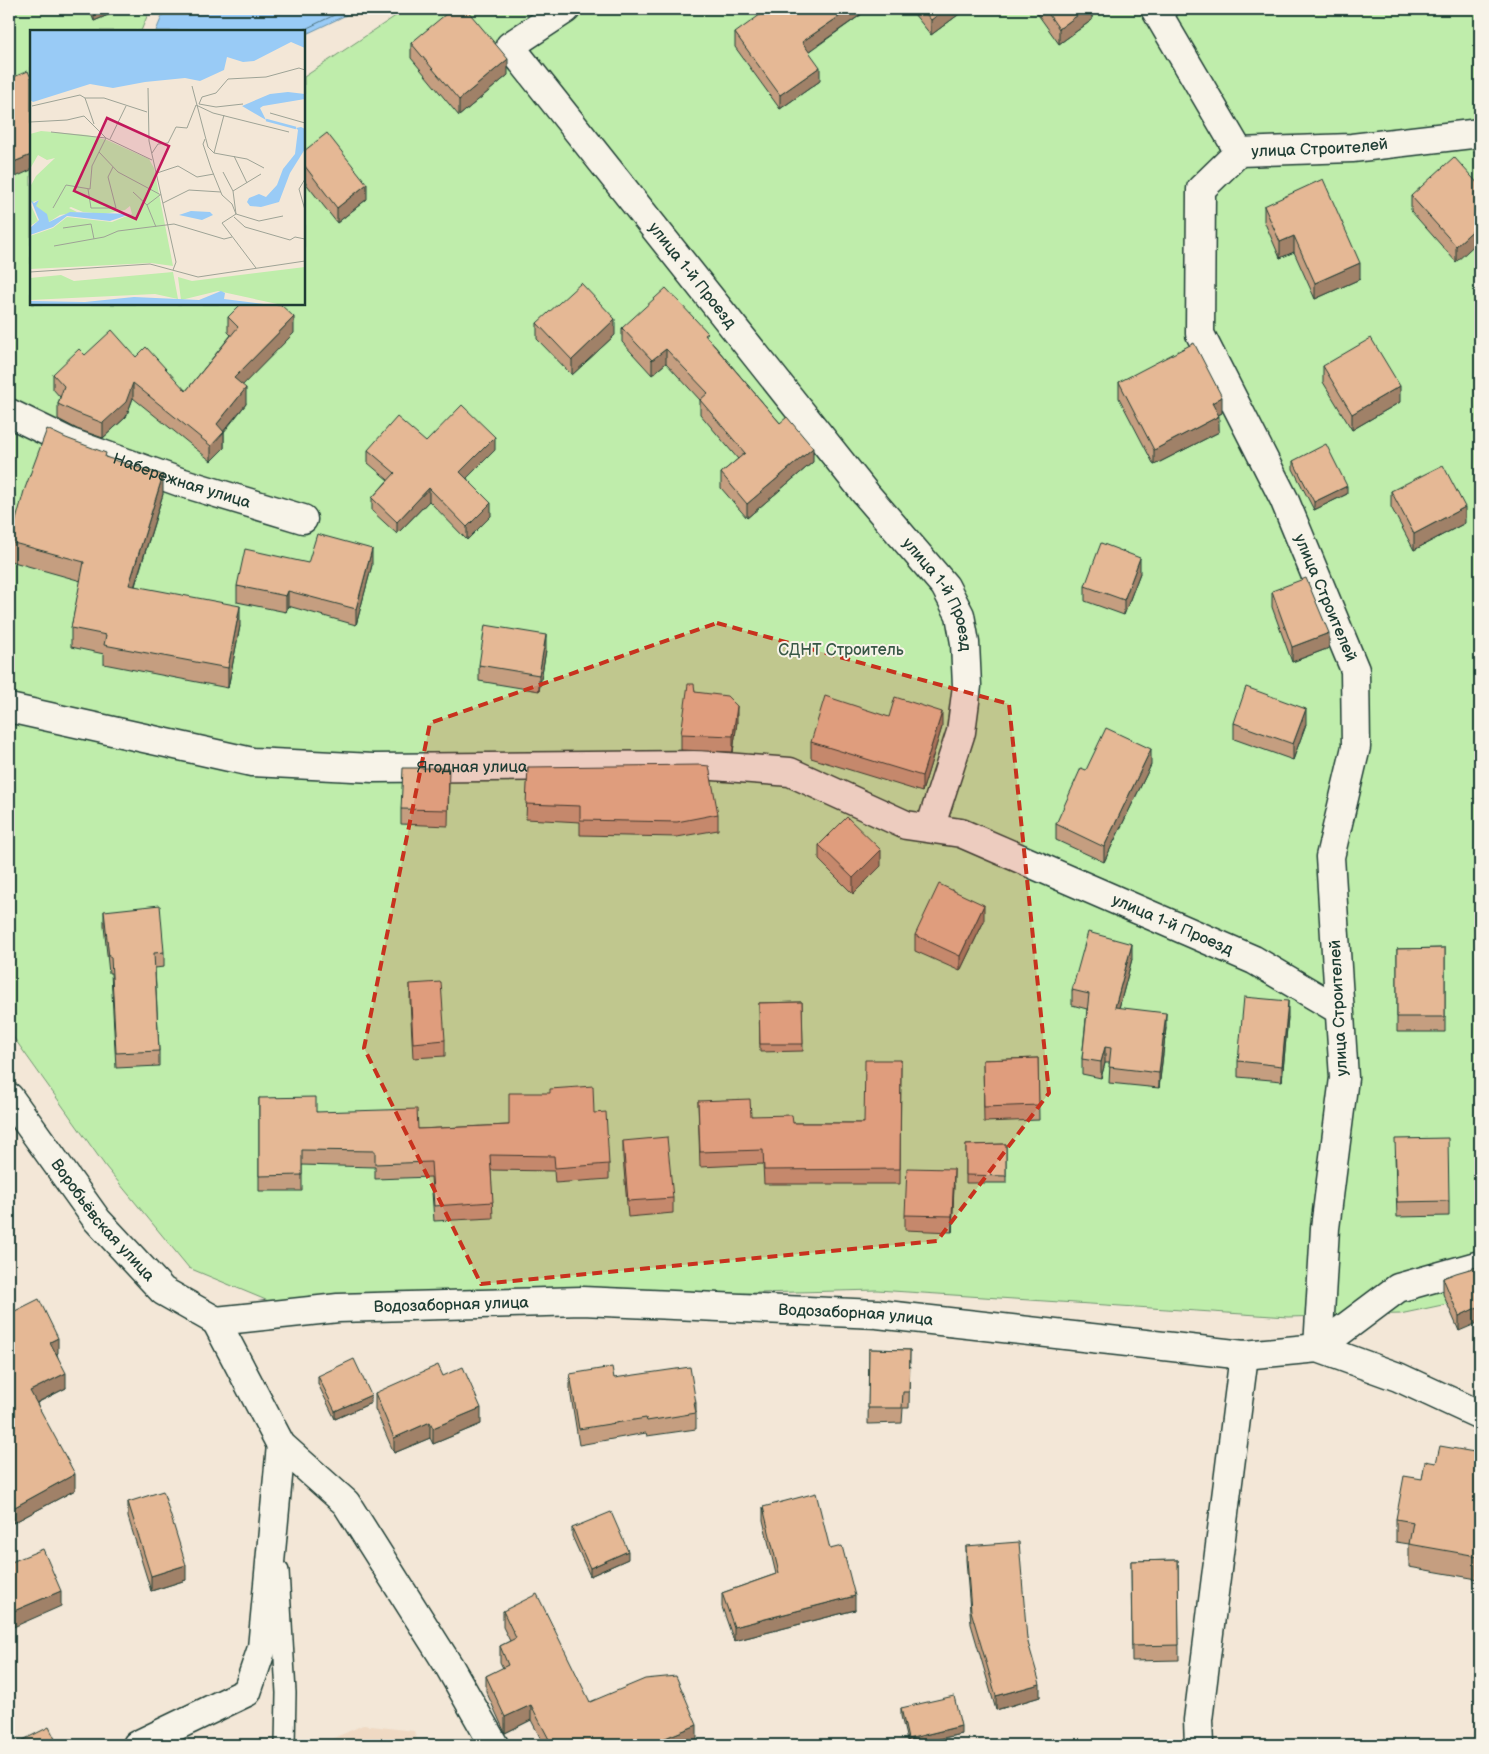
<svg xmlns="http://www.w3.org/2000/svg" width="1489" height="1754" viewBox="0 0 1489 1754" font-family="'Balsamiq Sans',sans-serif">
<rect width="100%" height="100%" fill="#f3e7d7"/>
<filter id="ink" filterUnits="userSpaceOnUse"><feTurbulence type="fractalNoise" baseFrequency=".02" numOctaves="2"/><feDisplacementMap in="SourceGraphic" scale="10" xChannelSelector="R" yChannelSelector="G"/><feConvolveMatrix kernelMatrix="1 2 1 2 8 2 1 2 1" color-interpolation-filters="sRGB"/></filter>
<g filter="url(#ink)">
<!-- built -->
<polygon fill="#efd9c3" points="363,1725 414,1731 419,1745 318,1745"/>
<!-- green -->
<polygon fill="#bfedab" stroke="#6f9570" points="9,9 150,9 141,31 31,31 31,304 304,304 304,77 406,9 1480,9 1480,1297 1400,1314 1288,1317 877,1290 278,1305 189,1268 106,1167 9,1031"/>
<!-- water -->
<polygon fill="#99cbf6" stroke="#6892a8" points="165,9 359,9 304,35 304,31 156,31"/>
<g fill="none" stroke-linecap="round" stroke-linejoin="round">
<!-- shore -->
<polyline stroke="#507682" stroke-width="1" points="301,31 347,9"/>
<defs>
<polyline id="service" points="279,1571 286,1693 285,1745"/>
<g id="minor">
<path id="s1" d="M566 9 510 46 866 494 945 586 960 615 965 643 967 686 961 732 930 828"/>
<polyline points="1155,9 1239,152"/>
<path id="s2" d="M9 413 71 443 180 482 303 519"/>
<path id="s3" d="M9 708 252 762 373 768 701 765 790 772 906 825 961 833 1254 960 1339 1010"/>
<path id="s4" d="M9 1097 97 1220 163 1291 216 1321"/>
<path id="s5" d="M216 1321 338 1308 582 1301 877 1314 1244 1355 1318 1348 1398 1377 1480 1415"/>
<polyline points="216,1321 281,1445 346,1503 449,1666 494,1745"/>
<path id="s6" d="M1318 1348 1325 1228 1344 1078 1330 857 1356 747 1355 670 1284 499 1200 334 1201 189 1239 152 1352 148 1480 133"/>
<polyline points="1318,1348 1398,1288 1480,1265"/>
<polyline points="137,1745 247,1692 262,1648 281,1445"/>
<polyline points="1199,1745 1198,1720 1244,1355"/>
</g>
</defs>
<!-- service casing -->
<use href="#service" stroke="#1f3d34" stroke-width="22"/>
<!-- minor casing -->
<use href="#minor" stroke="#1f3d34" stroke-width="31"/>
<!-- service -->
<use href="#service" stroke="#f7f3e8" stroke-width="19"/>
<!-- minor -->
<use href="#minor" stroke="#f7f3e8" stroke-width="28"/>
</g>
<!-- wall -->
<g fill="#c59e80" stroke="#1f3d34">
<polygon points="89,9 122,9 94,21"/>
<polygon points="869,9 809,52 820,81 780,109 735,47 735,33"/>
<polygon points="910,9 966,9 931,35"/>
<polygon points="1034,9 1092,9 1092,20 1059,44"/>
<polygon points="411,43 508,75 459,116 411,58"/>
<polygon points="304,151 367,199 337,223 304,181"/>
<polygon points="1480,186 1456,262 1411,211 1411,196"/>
<polygon points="1264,206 1360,279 1315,299 1294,252 1280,258 1264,221"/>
<polygon points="228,317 294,333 242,385 246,404 224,432 224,448 211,461 133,398 126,417 103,438 77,429 58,419 58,404 60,397 53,389 53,374 85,355 136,357 186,391 231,335 228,332"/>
<polygon points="537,323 615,335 572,375 537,339"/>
<polygon points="622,328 708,338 813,462 747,518 721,488 721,473 738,459 700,414 700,400 666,363 652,375 622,342"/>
<polygon points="1323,366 1400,402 1352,430 1323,382"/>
<polygon points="1119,382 1222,413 1218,415 1219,432 1154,465 1119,398"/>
<polygon points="426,442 495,450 467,478 491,516 467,540 429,501 397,534 372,511 372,498 388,480 368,463 368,450"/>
<polygon points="106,457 163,494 135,586 240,626 228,688 104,664 104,654 71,647 71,628 81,581 10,561 10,542"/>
<polygon points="1293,461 1347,494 1314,510 1293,469"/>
<polygon points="1391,491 1465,523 1414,550 1391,507"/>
<polygon points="372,565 356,625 288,606 286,612 237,602 237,586"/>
<polygon points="1140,573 1124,615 1085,601 1085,586"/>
<polygon points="1272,591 1329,648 1292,662 1272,607"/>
<polygon points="546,650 539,691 479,681 479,665"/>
<polygon points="695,692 737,722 733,752 681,750 681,734"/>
<polygon points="1234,723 1306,724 1293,760 1234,739"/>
<polygon points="942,727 922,792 811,758 811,742"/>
<polygon points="1151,765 1104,862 1056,840 1056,824 1086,770"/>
<polygon points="528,767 718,814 718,830 677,837 580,835 580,822 526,819"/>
<polygon points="449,783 448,826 401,824 401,809"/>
<polygon points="819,845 881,866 853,894 819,860"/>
<polygon points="104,911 164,952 164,967 155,968 159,1051 159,1066 116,1068 111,973 109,973 104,926"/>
<polygon points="984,921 960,971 915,951 915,935"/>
<polygon points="1445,948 1445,1032 1397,1032 1397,949"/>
<polygon points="1132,959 1119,1008 1166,1028 1159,1088 1109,1083 1110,1063 1105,1063 1101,1078 1082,1074 1082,1059 1087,1009 1072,1005 1072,990"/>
<polygon points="410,984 445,1040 445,1056 413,1058 410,1000"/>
<polygon points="802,1002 803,1051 760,1052 759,1003"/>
<polygon points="1288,1017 1282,1081 1238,1077 1238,1061"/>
<polygon points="1038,1058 1039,1120 984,1122 983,1060"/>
<polygon points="901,1060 900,1184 764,1184 763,1164 700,1167 698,1101 751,1116 793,1123 864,1123"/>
<polygon points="259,1098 316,1112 418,1129 509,1125 594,1113 609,1164 609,1179 555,1183 554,1171 491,1170 493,1218 434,1221 431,1177 375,1179 375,1167 302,1165 302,1191 259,1191"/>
<polygon points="623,1141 673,1198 673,1213 628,1217 623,1157"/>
<polygon points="1006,1144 1006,1183 966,1183 966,1145"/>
<polygon points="1395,1155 1449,1201 1449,1216 1397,1217"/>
<polygon points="954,1185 952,1232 905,1230 905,1215"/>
<polygon points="1480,1266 1459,1331 1443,1294 1443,1278"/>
<polygon points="9,1314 58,1353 57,1354 66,1388 37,1403 75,1490 13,1523 9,1516"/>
<polygon points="869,1349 910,1350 909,1408 903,1408 902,1423 868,1424"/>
<polygon points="570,1374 614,1378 696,1403 696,1429 647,1436 646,1433 579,1445 570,1390"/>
<polygon points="318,1376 371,1403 335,1419 318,1384"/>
<polygon points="443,1376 481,1424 433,1444 430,1438 394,1453 375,1409 375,1393"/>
<polygon points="1480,1453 1480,1562 1477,1579 1409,1567 1409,1544 1396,1542 1396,1519 1422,1479 1436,1463"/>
<polygon points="128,1502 186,1580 151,1591 128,1517"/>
<polygon points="763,1507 830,1549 855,1610 734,1641 722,1607 722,1593 776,1574 763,1520"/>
<polygon points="572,1528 628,1559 590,1576 572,1536"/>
<polygon points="966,1546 1027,1639 1040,1697 996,1710 971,1624 966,1560"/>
<polygon points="1178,1560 1179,1660 1132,1661 1131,1561"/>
<polygon points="503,1611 590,1702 697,1741 686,1745 544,1745 531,1720 505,1733 486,1691 486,1676 503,1668 500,1662 500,1646 510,1641 503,1627"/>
<polygon points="901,1708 961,1734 913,1745 908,1745 901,1716"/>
</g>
<!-- shaded-wall -->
<g fill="#a08168" stroke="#1f3d34">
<polygon points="105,9 122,9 94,21 94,13"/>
<polygon points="850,9 869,9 802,56 802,42"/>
<polygon points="946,9 966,9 931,35 931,20"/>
<polygon points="1086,9 1092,9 1092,20 1059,44 1059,29"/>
<polygon points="508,59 508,75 459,116 459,100"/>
<polygon points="820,67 820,81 780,109 780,95"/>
<polygon points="31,155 31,170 9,180 9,164"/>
<polygon points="367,184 367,199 337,223 337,208"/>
<polygon points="1480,224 1480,240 1456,262 1456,246"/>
<polygon points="1294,236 1294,252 1280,258 1280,242"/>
<polygon points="1360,263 1360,279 1315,299 1315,283"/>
<polygon points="294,317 294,333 234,394 234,378"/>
<polygon points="615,319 615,335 572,375 572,360"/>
<polygon points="666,349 666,363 652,375 652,360"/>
<polygon points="133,383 133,398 126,417 103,438 103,423"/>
<polygon points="1400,386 1400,402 1352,430 1352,414"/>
<polygon points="246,388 246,404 217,439 224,432 224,448 211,461 211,446 217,424"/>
<polygon points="1222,397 1222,413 1212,418 1212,403"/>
<polygon points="1219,416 1219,432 1154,465 1154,450"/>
<polygon points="495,437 495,450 460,485 460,472"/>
<polygon points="813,448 813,462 747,518 747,504"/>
<polygon points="163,475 163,494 129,604 129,585"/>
<polygon points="1347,486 1347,494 1314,510 1314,502"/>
<polygon points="429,488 429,501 397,534 397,522"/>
<polygon points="491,503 491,516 467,540 467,527"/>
<polygon points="1465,507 1465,523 1414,550 1414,534"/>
<polygon points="372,549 372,565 356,625 356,609"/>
<polygon points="1140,558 1140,573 1124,615 1124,600"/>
<polygon points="288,591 288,606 286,612 286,596"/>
<polygon points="240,606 240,626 228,688 228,668"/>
<polygon points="1329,633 1329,648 1292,662 1292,647"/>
<polygon points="546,635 546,650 539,691 539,675"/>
<polygon points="737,706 737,722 733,752 733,736"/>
<polygon points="1306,709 1306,724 1293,760 1293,744"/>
<polygon points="942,712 942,727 922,792 922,776"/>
<polygon points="1151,749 1151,765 1104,862 1104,847"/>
<polygon points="881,850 881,866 853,894 853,878"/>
<polygon points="984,905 984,921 960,971 960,956"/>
<polygon points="13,929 13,942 9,944 9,932"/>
<polygon points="1132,944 1132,959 1115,1023 1115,1007"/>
<polygon points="1288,1001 1288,1017 1282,1081 1282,1066"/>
<polygon points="1166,1013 1166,1028 1159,1088 1159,1073"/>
<polygon points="1105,1047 1105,1063 1101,1078 1101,1062"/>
<polygon points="954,1169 954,1185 952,1232 952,1216"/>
<polygon points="1480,1306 1480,1322 1459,1331 1459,1316"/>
<polygon points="58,1338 58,1353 50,1357 50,1342"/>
<polygon points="66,1373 66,1388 30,1406 30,1391"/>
<polygon points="371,1395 371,1403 335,1419 335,1411"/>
<polygon points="481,1408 481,1424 433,1444 433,1428"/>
<polygon points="430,1422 430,1438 394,1453 394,1438"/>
<polygon points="75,1474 75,1490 13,1523 13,1508"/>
<polygon points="1480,1539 1480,1562 1477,1579 1477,1556"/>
<polygon points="628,1551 628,1559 590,1576 590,1568"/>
<polygon points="186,1565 186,1580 151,1591 151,1576"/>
<polygon points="61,1591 61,1606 9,1629 9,1613"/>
<polygon points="855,1596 855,1610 734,1641 734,1627"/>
<polygon points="1040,1684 1040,1697 996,1710 996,1696"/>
<polygon points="531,1705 531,1720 505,1733 505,1717"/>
<polygon points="697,1725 697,1741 686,1745 648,1745"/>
<polygon points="961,1726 961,1734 913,1745 908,1745 908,1739"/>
</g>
<!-- building -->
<g fill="#e5b895" stroke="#1f3d34">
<polygon points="92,9 105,9 94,13"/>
<polygon points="452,9 466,9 508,59 459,100 411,43"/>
<polygon points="768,9 850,9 802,42 820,67 780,95 735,33"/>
<polygon points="922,9 946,9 931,20"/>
<polygon points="1045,9 1086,9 1059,29"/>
<polygon points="28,71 31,78 31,155 9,164 9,79"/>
<polygon points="327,133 367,184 337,208 304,165 304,151"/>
<polygon points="1454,157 1480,186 1480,224 1456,246 1411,196"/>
<polygon points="1323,179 1360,263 1315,283 1294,236 1280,242 1264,206"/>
<polygon points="581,283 615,319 572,360 537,323"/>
<polygon points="666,288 708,333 705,335 780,423 787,417 813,448 747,504 721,473 745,453 700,400 708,393 666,349 652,360 622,328"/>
<polygon points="241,304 280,304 294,317 234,378 246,388 217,424 224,432 211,446 133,383 126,402 103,423 77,413 58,404 64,386 53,374 79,349 85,355 112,330 136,357 146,347 186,391 238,327 228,317"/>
<polygon points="1371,338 1400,386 1352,414 1323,366"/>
<polygon points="1194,343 1222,397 1212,403 1219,416 1154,450 1119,382"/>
<polygon points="462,405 495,437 460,472 491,503 467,527 429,488 397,522 372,498 395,473 368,450 397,417 426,442"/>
<polygon points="47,429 66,438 106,453 105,457 163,475 129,585 240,606 228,668 104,645 106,635 71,628 84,562 10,542 24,491"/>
<polygon points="1326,444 1347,486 1314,502 1293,461"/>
<polygon points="1443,465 1465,507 1414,534 1391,491"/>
<polygon points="317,534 372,549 356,609 288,591 286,596 237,586 245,549 308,563"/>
<polygon points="1101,543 1140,558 1124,600 1085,586"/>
<polygon points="1306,578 1329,633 1292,647 1272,591"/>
<polygon points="485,625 546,635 539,675 479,665"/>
<polygon points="688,684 694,684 695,692 727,696 737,706 733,736 681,734"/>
<polygon points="1246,687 1306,709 1293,744 1234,723"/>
<polygon points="825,696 889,717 895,697 942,712 922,776 811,742"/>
<polygon points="1106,728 1151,749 1104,847 1056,824 1081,768 1086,770"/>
<polygon points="700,765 709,766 718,814 677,822 580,820 580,806 526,804 528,767"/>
<polygon points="403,768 449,768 448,810 401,809"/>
<polygon points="847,817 881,850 853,878 819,845"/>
<polygon points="939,884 984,905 960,956 915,935"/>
<polygon points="160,905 164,952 154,953 159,1051 116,1053 111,957 109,957 104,911"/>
<polygon points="9,920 13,929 9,932"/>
<polygon points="1088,932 1132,944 1115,1007 1166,1013 1159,1073 1109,1067 1111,1048 1105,1047 1101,1062 1082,1059 1089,994 1072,990"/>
<polygon points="1445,948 1445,1017 1397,1017 1397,949"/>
<polygon points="441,982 445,1040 413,1043 410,984"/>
<polygon points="1244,997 1288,1001 1282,1066 1238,1061"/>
<polygon points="802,1002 803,1044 760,1044 759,1003"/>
<polygon points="1038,1058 1039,1105 984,1107 983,1060"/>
<polygon points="865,1060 901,1060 900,1169 764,1170 763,1150 700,1152 698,1101 750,1099 751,1116 792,1115 793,1123 864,1123"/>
<polygon points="593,1086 594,1113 606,1112 609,1164 555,1168 554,1156 490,1155 493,1202 434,1206 431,1162 375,1164 375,1151 302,1150 302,1175 259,1176 259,1098 316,1097 316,1112 417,1109 418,1129 509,1125 509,1093 550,1093 550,1089"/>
<polygon points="667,1137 673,1198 628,1201 623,1141"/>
<polygon points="1448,1138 1449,1201 1397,1202 1395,1139"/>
<polygon points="1006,1144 1006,1176 966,1175 966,1145"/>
<polygon points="907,1168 954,1169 952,1216 905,1215"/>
<polygon points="1480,1266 1480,1306 1459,1316 1443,1278 1456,1273"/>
<polygon points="39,1299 58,1338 50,1342 66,1373 30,1391 75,1474 13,1508 9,1501 9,1431 11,1429 9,1424 9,1314"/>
<polygon points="869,1349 910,1350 909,1392 903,1392 902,1408 868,1408"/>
<polygon points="354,1359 371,1395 335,1411 318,1376"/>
<polygon points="438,1365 443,1376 463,1367 481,1408 433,1428 430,1422 394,1438 375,1393"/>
<polygon points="612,1367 614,1378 690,1367 696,1403 694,1403 696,1413 647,1421 646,1418 579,1429 570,1374"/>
<polygon points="1440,1446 1480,1453 1480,1539 1477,1556 1409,1544 1413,1522 1396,1519 1404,1476 1422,1479 1425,1461 1436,1463"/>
<polygon points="163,1491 186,1565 151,1576 128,1502"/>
<polygon points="816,1493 830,1549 842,1546 855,1596 734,1627 722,1593 779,1573 763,1507"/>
<polygon points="611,1512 628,1551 590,1568 572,1528"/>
<polygon points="1019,1542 1027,1639 1040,1684 996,1696 971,1611 966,1546"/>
<polygon points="43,1549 61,1591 9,1613 9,1563"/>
<polygon points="1178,1560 1179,1645 1132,1646 1131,1561"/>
<polygon points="537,1594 590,1702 645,1679 676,1676 697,1725 648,1745 552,1745 531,1705 505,1717 486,1676 508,1665 500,1646 516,1638 503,1611"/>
<polygon points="954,1696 961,1726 908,1739 901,1708"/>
<polygon points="49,1727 58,1745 13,1745"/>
</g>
</g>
<!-- marked area -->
<path fill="#c8321e" fill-opacity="0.2" stroke="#c8321e" stroke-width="4" stroke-dasharray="10 6" stroke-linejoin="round" d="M717 623 1009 704 1049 1093 937 1241 481 1284 364 1048 430 723Z"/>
<g text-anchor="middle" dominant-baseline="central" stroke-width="4" stroke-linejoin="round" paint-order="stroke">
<!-- street labels -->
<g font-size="16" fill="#1f3d34" stroke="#f7f3e8">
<text stroke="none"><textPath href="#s6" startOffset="1332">улица Строителей</textPath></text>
<text stroke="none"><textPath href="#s1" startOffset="360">улица 1-й Проезд</textPath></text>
<text stroke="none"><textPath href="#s2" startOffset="186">Набережная улица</textPath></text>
<text stroke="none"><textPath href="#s1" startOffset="765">улица 1-й Проезд</textPath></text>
<text transform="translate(1325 598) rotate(67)">улица Строителей</text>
<text stroke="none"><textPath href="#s3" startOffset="469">Ягодная улица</textPath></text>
<text stroke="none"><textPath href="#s3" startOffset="1201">улица 1-й Проезд</textPath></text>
<text transform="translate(1339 1008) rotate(-93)">улица Строителей</text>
<text stroke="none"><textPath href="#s4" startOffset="155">Воробьёвская улица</textPath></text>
<text stroke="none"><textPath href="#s5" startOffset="236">Водозаборная улица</textPath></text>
<text stroke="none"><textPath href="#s5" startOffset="641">Водозаборная улица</textPath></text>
</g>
<!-- park labels -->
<g font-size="16" fill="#375746" stroke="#f7f3e8">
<text x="841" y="650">СДНТ Строитель</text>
</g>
</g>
<!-- overview -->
<g transform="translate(30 30)">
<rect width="275" height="275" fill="#f3e7d7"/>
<path d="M11 101 57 105 77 110 119 129 124 138 143 236 121 233 0 239V206L23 198 37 187 82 192 102 184 100 176 95 180 74 184 53 182 41 177 39 178 47 182 30 185 19 192 5 176 9 170 0 173 8 191 0 196V157L6 146 25 128 17 130 8 125 0 139V104ZM275 237V275H252L188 261 151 270 148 247 162 251ZM143 242 148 269 125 264 0 270V248L31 245 44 251Z" fill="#bfedab"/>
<path d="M0 0H275V18L261 12 224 31 213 32 197 27 194 40 170 51 155 48 115 52 83 58 60 54 3 72 0 70ZM258 62 275 64V69L233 76 230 78 236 90 212 76 240 64ZM271 97 275 99V119L260 143 249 172 231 177 220 176 217 172 219 168 229 164 236 167 247 155 253 139 265 124 268 100 266 98ZM1 170 4 173 9 170 6 176 17 184 19 192 40 182 101 184 80 191 37 186 23 197 0 205V198L9 190ZM161 181 180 182 183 185 172 190 149 185ZM191 261 195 263 194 269 241 275H0V271L55 272 104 267 169 270Z" fill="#99cbf6"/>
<path fill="none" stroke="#99cbf6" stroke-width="2.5" d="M236 90 266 98"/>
<path fill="none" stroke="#9ea396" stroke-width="1" d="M162 56 178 117 184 123 217 129 234 138M118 58 119 111 146 232 143 240M55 68H74L117 82M213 74 186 77 169 74 172 67 186 63 198 49 236 47 269 38 275 40M2 76 50 65 55 68 64 94M240 83 275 93M0 92 37 90 54 86 76 108 122 130M21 102 76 108M80 109 96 76M175 109 173 114 181 138 192 165 202 174 206 184 192 193 226 238M69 122 88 142 131 165M122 123 128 114 138 113 146 97 157 98 166 75 183 83 259 102M184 123 194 85M204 126 217 153M193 142 203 161 206 184 229 191 253 186M127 143 148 136 167 147 184 144M275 149 269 159 275 180M58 159 61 178H86L78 147 83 137M203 161 231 144M103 162 117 175 126 197M133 173 159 160 191 162M117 175 130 165M23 178 36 155 60 159 62 136 76 108M204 187 215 197 260 210 265 207 275 209M33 198 61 194 64 209M24 216 74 207 88 201 144 194 194 209 202 207M0 242 120 234 168 247 275 231"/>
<path fill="#c2185b" fill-opacity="0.15" stroke="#c2185b" stroke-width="2.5" d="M77 88 139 116 106 189 44 161Z"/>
<rect width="275" height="275" fill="none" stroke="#1f3d34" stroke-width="2.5"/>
</g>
<!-- margin -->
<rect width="1489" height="1754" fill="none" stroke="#f7f3e8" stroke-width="30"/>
<rect x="15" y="15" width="1459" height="1724" fill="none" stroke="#1f3d34" stroke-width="2" filter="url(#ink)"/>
</svg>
